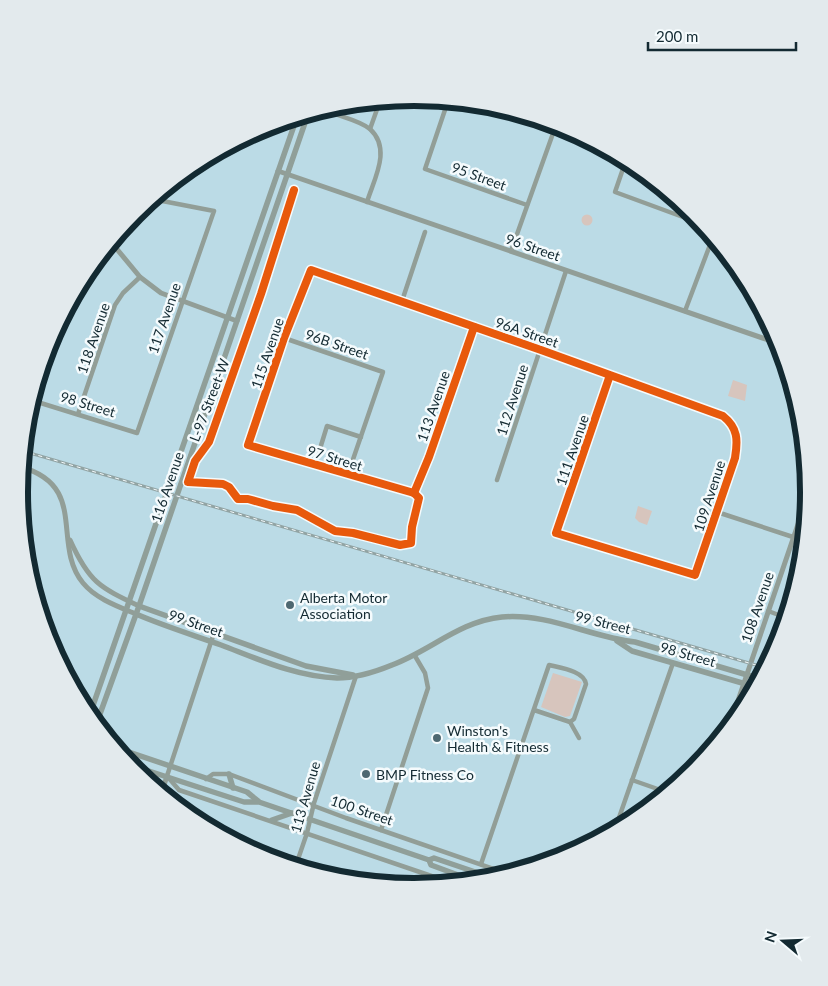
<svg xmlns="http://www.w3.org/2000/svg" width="828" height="986" viewBox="0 0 828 986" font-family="Lato,sans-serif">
<rect width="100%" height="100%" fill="#bbdbe6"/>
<!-- green -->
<g fill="#d7c5bd">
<circle cx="587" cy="220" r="5.5"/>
<polygon points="733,380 747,385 745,401 728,396"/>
<polygon points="638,506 652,511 647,525 639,522 635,518"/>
<polygon points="553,673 582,682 570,716 565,717 541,707"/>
</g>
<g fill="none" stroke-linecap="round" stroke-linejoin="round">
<!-- minor -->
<g stroke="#929e97" stroke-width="4.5">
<polyline points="448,101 425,169 527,205"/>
<polyline points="475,104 553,131"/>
<path d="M330 107V112C342 117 361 121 370 129 392 149 374 179 367 202"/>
<polyline points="370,129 380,101"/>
<polyline points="230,145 234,143"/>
<polyline points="626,160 615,192 702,224"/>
<polyline points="511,251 556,125"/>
<polyline points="402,301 425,232"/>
<polyline points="685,311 713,237"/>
<path d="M474 327 429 457 414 493 248 445 284 338 311 270 541 350 723 416C738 428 738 440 735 458L695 575 556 533 610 375"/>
<polyline points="284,338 383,372 348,474"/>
<polyline points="31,400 137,433 214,211 152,199"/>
<polyline points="78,414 115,305 123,293 140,277"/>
<polyline points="315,465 327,426 361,437"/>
<polyline points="497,480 566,271"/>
<polyline points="717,512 793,537"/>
<polyline points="768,611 787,618"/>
<polyline points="214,633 167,776 179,790 455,884"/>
<polyline points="570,722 579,738"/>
<polyline points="206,779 213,774 229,774 346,818 511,875"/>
<polyline points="632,780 669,793"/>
<polyline points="381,830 428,688 425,673 415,656"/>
<polyline points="614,832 673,663"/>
<path d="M481 864 549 665C561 668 584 671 586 684L574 719 570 722 534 710"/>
<polyline points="295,868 307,833 314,803 356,676"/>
</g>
<!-- tertiary -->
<g stroke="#929e97" stroke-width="5">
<polyline points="278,171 780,344"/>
<polyline points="111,242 140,277 161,293 237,321"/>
<path d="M21 467C89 486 51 544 83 583 96 599 119 607 136 614"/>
<path d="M70 540C89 582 99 587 139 606"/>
<polyline points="728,730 809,492"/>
<polyline points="161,794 167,776"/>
</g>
<!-- secondary -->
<g stroke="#909f99" stroke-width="5.5">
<polyline points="139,606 306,666 353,675"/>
<path d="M136 614C164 626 193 635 221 645 258 659 297 677 337 678 356 678 375 672 392 665 430 651 460 621 502 617 549 613 590 637 635 642L761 679"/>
<polyline points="617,641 632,651 756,687"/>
<polyline points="85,712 91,702"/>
<polyline points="89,717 297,117"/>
<polyline points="96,725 139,606 308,114"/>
<polyline points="114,747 247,792 258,801"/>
<polyline points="127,764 244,802 259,802 429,860 434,858 496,879"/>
<polyline points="229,774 233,788"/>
<polyline points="272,820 292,813"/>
<polyline points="429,860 431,865 477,882"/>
<polyline points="448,882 462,877"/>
</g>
<defs>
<polyline id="rail" points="23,451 766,668"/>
</defs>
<!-- rail casing -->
<use href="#rail" stroke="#92a4a4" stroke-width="3"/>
<!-- rail -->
<use href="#rail" stroke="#f5fbfd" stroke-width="1" stroke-dasharray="4" stroke-linecap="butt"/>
<defs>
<g id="cycleway">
<polyline points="294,190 261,294 209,442 195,461 188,482 223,484 229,487 238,499 248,499 273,506 297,510 335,531 353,533 400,545 411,543 412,527 419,498 414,493"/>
<path d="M414 493 248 445 284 338 311 270 541 350 723 416C738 428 738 440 735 458L695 575 556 533 610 375"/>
<polyline points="414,493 429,457 474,327"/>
</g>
</defs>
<!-- cycleway casing -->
<use href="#cycleway" stroke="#f5fbfd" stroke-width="11"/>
<!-- cycleway -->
<use href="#cycleway" stroke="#e8590c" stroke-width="8"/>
</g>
<!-- markers -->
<g fill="#4e6871" stroke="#f5fbfd" stroke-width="2">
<circle cx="290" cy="605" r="5"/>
<circle cx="437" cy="738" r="5"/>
<circle cx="366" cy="774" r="5"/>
</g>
<g text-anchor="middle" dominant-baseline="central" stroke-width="5" stroke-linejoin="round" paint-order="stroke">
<!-- street labels -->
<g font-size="14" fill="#132a32" stroke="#f5fbfd">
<text transform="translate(479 176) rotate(20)">95 Street</text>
<text transform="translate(533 247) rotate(19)">96 Street</text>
<text transform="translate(164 318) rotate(-71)">117 Avenue</text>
<text transform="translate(527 332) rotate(19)">96A Street</text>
<text transform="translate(93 338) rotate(-71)">118 Avenue</text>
<text transform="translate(337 344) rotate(19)">96B Street</text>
<text transform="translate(267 353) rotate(-71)">115 Avenue</text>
<text transform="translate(209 400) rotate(-69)">L-97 Street-W</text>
<text transform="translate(512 400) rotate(-72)">112 Avenue</text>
<text transform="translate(88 404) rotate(17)">98 Street</text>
<text transform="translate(433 406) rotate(-71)">113 Avenue</text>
<text transform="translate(572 450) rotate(-71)">111 Avenue</text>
<text transform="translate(335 458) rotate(17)">97 Street</text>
<text transform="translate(167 487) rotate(-71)">116 Avenue</text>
<text transform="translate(709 496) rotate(-72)">109 Avenue</text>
<text transform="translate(757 607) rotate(-71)">108 Avenue</text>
<text transform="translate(603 622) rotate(14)">99 Street</text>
<text transform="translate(196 623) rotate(19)">99 Street</text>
<text transform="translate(688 654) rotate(16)">98 Street</text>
<text transform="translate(305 797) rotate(-74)">113 Avenue</text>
<text transform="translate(362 810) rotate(19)">100 Street</text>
</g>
<!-- poi labels -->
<g font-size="14" fill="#132a32" stroke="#f5fbfd" text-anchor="start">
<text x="300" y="597">Alberta Motor<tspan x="300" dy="16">Association</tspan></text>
<text x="447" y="730">Winston's<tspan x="447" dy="16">Health &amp; Fitness</tspan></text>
<text x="376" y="774">BMP Fitness Co</text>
</g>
</g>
<!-- crop -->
<path d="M0 0H828V986H0ZM28 492a386 386 0 1 1 772 0a386 386 0 1 1-772 0Z" fill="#e3eaed" fill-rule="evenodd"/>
<path fill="none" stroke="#132a32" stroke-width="6" d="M28 492a386 386 0 1 1 772 0a386 386 0 1 1-772 0Z"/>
<!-- north arrow -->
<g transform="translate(783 941) rotate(289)" stroke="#f5fbfd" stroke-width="4" paint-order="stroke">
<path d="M0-4L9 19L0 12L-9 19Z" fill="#132a32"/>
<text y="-8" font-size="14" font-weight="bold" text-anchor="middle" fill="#132a32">N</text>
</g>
<!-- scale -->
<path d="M648 42v8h148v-8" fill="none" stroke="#132a32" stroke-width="2.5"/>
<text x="656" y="42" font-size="15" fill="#132a32" stroke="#f5fbfd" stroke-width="4" paint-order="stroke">200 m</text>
</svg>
